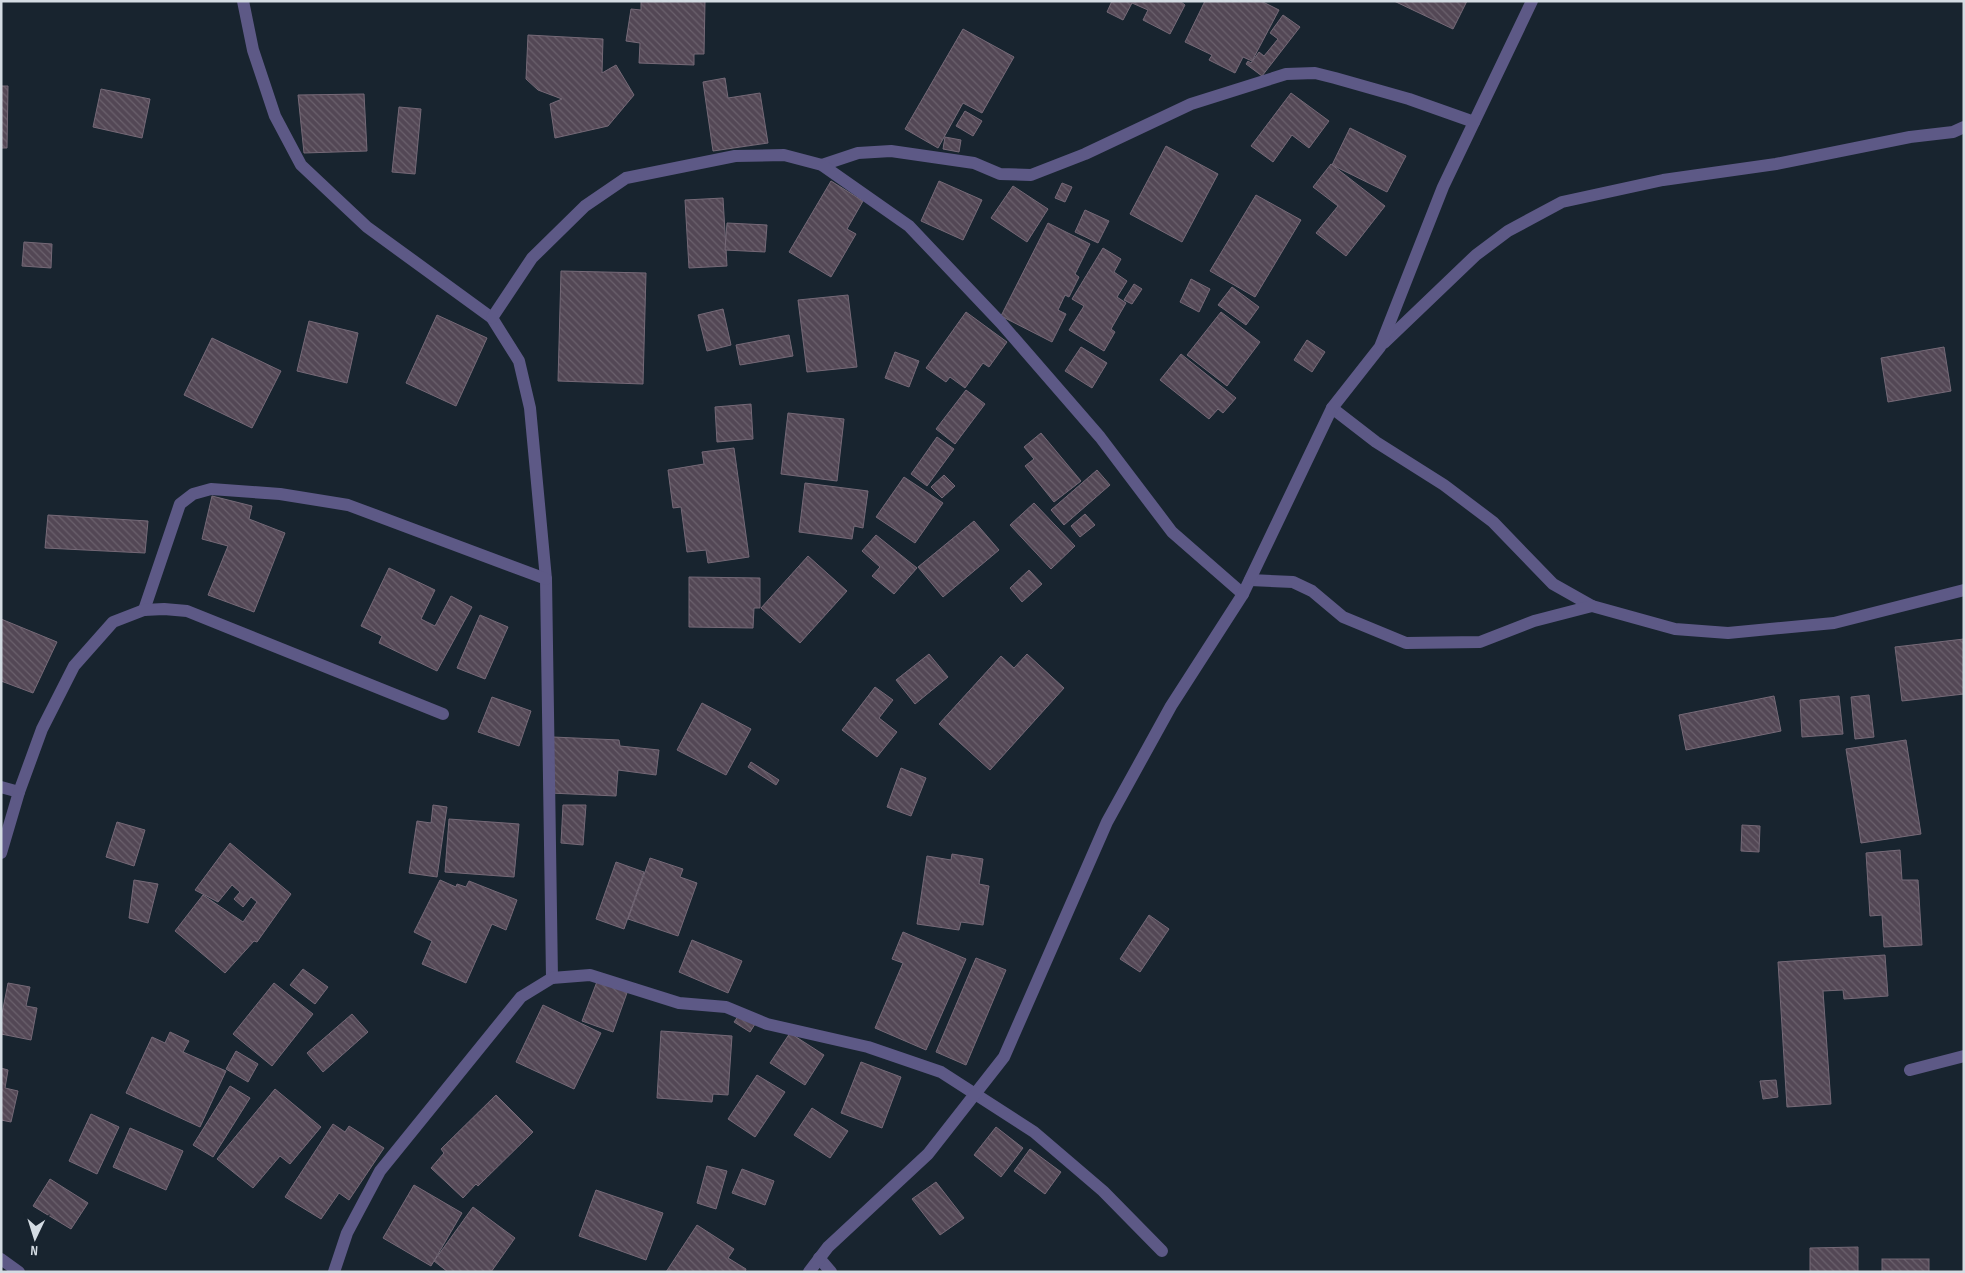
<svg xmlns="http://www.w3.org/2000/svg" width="1965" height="1273" viewBox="0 0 1965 1273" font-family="'Sofia Sans Condensed',sans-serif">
<defs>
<pattern id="building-back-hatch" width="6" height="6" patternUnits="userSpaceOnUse" patternTransform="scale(1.25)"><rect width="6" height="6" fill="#534755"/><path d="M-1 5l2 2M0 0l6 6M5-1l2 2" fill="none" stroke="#6b616d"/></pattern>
</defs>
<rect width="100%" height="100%" fill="#18242f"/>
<!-- building -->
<g fill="url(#building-back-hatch)" stroke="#756977">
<polygon points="641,1 705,1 704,54 694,54 694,65 639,63 640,43 626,41 631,9 641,10"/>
<polygon points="1112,1 1180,1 1185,5 1170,34 1143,20 1148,10 1132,3 1123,20 1107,12"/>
<polygon points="1205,1 1261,1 1279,10 1252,61 1243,57 1235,73 1209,60 1212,55 1185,42"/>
<polygon points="1394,1 1467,1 1453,29"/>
<polygon points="1283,15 1300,27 1262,76 1246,64 1248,61 1251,63 1259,52 1264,56 1278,39 1270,33"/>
<polygon points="963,29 1014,57 982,113 963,103 938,148 905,129"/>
<polygon points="528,35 603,39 602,73 616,65 634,95 608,126 555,138 550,104 562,99 538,90 526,79"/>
<polygon points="725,78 728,98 760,93 768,143 713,151 703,82"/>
<polygon points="1,86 8,86 7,148 1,148"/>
<polygon points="101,89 150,99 142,138 93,127"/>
<polygon points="1291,93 1329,121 1309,148 1292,135 1273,162 1251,146"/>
<polygon points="364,94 367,151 304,153 298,95"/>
<polygon points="399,107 421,109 415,174 392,172"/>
<polygon points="965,111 982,121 973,136 956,126"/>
<polygon points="1350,128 1406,156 1387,192 1332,165"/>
<polygon points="945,137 961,140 959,152 943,149"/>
<polygon points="1166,146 1218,174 1182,242 1130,214"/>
<polygon points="1331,164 1385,206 1346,256 1316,233 1338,206 1313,187"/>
<polygon points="831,181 863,201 847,229 856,234 831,277 789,252"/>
<polygon points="939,181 982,200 963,240 921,221"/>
<polygon points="1062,183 1072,187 1065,202 1055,198"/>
<polygon points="1013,186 1048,209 1027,242 991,218"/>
<polygon points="1256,195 1301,220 1255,297 1210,271"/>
<polygon points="723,198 727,266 689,268 685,200"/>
<polygon points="1085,210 1109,221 1098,243 1075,232"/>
<polygon points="727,223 767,225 765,252 725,250"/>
<polygon points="1048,223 1090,244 1075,274 1079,277 1069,297 1065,295 1058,310 1066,314 1052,342 1001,316"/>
<polygon points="24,242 52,244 51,268 22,266"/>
<polygon points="1103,248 1121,259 1114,272 1127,281 1117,297 1126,303 1111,329 1115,332 1104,351 1069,330 1084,306 1072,299"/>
<polygon points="561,271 646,273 643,384 558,381"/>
<polygon points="1191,279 1210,289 1199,312 1180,302"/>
<polygon points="1134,284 1142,289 1132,304 1124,300"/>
<polygon points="1232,287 1259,307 1246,325 1218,305"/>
<polygon points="848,295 857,367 807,372 798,300"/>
<polygon points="723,309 731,345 707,351 698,315"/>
<polygon points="966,312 1007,342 989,367 983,363 965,388 950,377 946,382 926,368"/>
<polygon points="1221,312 1260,342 1227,386 1187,355"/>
<polygon points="437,315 487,338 456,406 406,383"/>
<polygon points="309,321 358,333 347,383 297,371"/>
<polygon points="789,335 793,356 740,365 736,345"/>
<polygon points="212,338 281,371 252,428 184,395"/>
<polygon points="1307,340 1325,352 1312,372 1294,360"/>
<polygon points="1081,347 1107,363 1092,388 1065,371"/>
<polygon points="1944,347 1951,391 1888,402 1881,358"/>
<polygon points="895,352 919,361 909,387 885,378"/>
<polygon points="1181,354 1236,398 1223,413 1218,409 1209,419 1160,380"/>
<polygon points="966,390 985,404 955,444 936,429"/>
<polygon points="751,404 753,439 717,442 715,407"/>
<polygon points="788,413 844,419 837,481 781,474"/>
<polygon points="1041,433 1081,481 1054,502 1025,466 1034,459 1024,447"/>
<polygon points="937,437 954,449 927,486 911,474"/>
<polygon points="734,448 749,557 708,563 706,550 687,552 681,507 673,508 668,470 704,464 702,452"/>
<polygon points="1097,470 1110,485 1064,525 1051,510"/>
<polygon points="944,475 955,486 942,498 931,487"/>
<polygon points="904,477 943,503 915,543 876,517"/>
<polygon points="805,483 868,491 863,528 854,526 852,539 799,532"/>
<polygon points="212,496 252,506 249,519 285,533 254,612 208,595 228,546 202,539"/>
<polygon points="1034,503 1075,546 1051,569 1010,525"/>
<polygon points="1085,514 1095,525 1080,537 1071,526"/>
<polygon points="48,515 148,521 145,553 45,548"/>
<polygon points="974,521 999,550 943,597 918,567"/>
<polygon points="876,535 917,568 894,594 872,576 880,567 862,551"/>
<polygon points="808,556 847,591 800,643 761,608"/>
<polygon points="389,568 435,590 421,619 435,626 451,596 472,607 437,671 379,643 382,636 361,626"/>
<polygon points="1029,570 1042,584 1022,602 1010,588"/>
<polygon points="689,577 760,578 760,608 754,608 753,628 689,627"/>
<polygon points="480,615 508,627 485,679 457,668"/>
<polygon points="1,619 57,642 33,693 1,681"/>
<polygon points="1964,639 1964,694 1902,701 1895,647"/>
<polygon points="929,654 948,677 915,704 896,680"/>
<polygon points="1027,654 1064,688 990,770 939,724 1001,656 1014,668"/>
<polygon points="875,687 893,700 879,718 897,732 877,757 842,730"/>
<polygon points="1869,695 1874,737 1855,739 1851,697"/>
<polygon points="1774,696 1781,731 1686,750 1679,715"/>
<polygon points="1839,696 1843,734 1802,737 1800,700"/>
<polygon points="492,697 531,711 519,746 478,732"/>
<polygon points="702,703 751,729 726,775 677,750"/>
<polygon points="553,737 619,740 620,746 659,750 656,775 618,770 616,796 550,793"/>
<polygon points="1906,740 1921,834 1861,843 1846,749"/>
<polygon points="751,762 779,780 776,785 748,767"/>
<polygon points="901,768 926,778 911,816 887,807"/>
<polygon points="433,805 447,807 437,877 409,873 417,821 431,823"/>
<polygon points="563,805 586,805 583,845 561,843"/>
<polygon points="449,819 519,824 514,877 445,872"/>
<polygon points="117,822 145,830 134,866 106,857"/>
<polygon points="1742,825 1760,826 1759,852 1741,851"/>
<polygon points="230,843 291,894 257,942 254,941 225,973 175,931 203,895 243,922 257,902 251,897 243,907 234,899 240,892 232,885 218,902 195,890"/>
<polygon points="1900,850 1902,880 1918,880 1922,945 1884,947 1882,915 1870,916 1866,853"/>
<polygon points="952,854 983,859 979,884 989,886 983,925 961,922 959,930 917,924 927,856 951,860"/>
<polygon points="650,858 683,869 680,877 697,883 678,936 628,919"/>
<polygon points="616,862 644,872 624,929 596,919"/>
<polygon points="134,880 158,884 148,923 129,918"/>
<polygon points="440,880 456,887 457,884 466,887 469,881 517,900 506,930 492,924 466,983 422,964 432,941 414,932"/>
<polygon points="1149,915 1169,929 1140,972 1120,959"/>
<polygon points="903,932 966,959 926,1050 875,1028 903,963 892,959"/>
<polygon points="692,940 742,961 728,993 679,972"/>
<polygon points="1885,955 1888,996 1844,999 1843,990 1823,991 1831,1104 1787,1107 1778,962"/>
<polygon points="976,958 1006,970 966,1065 936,1052"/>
<polygon points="303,969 328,987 315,1004 290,985"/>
<polygon points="598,979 628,990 613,1032 582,1021"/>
<polygon points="8,983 30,987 26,1006 37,1008 31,1040 1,1034 1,1019"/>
<polygon points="274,983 313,1014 272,1066 233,1034"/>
<polygon points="543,1005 601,1033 574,1089 516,1062"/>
<polygon points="352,1014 368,1032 323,1072 307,1053"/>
<polygon points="740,1014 755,1024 750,1032 734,1022"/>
<polygon points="661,1031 732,1036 728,1095 713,1094 712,1102 657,1098"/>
<polygon points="170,1032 189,1041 183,1052 226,1071 200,1127 126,1093 152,1037 165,1043"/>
<polygon points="790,1033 824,1055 805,1085 770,1063"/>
<polygon points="236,1051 258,1064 248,1082 226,1069"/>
<polygon points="861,1062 901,1077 882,1128 841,1113"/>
<polygon points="1,1068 8,1070 5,1088 18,1091 11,1122 1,1120"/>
<polygon points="757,1075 785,1092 755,1137 728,1119"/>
<polygon points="1776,1080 1778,1097 1763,1099 1760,1081"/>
<polygon points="230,1086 250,1098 213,1157 193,1145"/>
<polygon points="275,1089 321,1127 290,1164 280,1156 253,1188 217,1159"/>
<polygon points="496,1095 533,1132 478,1186 476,1184 463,1198 431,1168 444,1153 441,1149"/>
<polygon points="812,1108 848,1131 830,1158 794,1135"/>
<polygon points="91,1114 119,1127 97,1174 69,1161"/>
<polygon points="333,1124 345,1132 349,1126 384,1148 349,1200 339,1193 321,1219 285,1197"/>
<polygon points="996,1127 1023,1148 1001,1177 974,1155"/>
<polygon points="130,1128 183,1151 166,1190 113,1167"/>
<polygon points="1030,1149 1061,1172 1045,1194 1014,1171"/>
<polygon points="707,1166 727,1171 716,1209 697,1203"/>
<polygon points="742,1169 774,1181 765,1205 732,1193"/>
<polygon points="50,1179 88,1203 71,1229 33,1206"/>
<polygon points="936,1182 964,1218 940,1235 912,1199"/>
<polygon points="414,1185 462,1213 431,1266 383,1238"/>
<polygon points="596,1190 663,1213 646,1260 579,1236"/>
<polygon points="473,1207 515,1238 491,1272 448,1272 434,1261"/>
<polygon points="697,1225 734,1249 728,1258 746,1269 745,1272 666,1272"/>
<polygon points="1858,1247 1858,1272 1810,1272 1810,1248"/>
<rect x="1882" y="1259" width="47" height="13"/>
</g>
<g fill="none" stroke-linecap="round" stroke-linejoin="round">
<!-- minor -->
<g stroke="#5d5986" stroke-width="12">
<polyline points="243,1 253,50 275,116 301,165 367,227 492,318 519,361 530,408 546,579 552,978"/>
<polyline points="822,165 858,153 891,151 974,163 1000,174 1031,175 1085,154 1191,104 1286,74 1315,73 1335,78 1409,99 1474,122"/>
<polyline points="492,318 532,258 585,206 626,178 735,156 784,155 822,165 909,226 1001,323 1100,437 1172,532 1243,594"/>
<polyline points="1384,343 1476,255 1508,231 1562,202 1663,180 1776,164 1910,137 1953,132 1964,127"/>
<polyline points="1332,408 1376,442 1444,485 1493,522 1553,584 1592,606"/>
<polyline points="1250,580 1293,582 1312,591 1343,617 1406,643 1480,642 1534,621 1592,606 1675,629 1728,633 1834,623 1964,590"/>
<polyline points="144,610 180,504 193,494 211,489 280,494 348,505 546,579"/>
<polyline points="1,787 19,792"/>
<polyline points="1,853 19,792 42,729 74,666 113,622 144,610 164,609 187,611 443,714"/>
<polyline points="1910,1070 1964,1056"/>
<polyline points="819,1258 831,1272"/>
<polyline points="1,1259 19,1272"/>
<polyline points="334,1272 347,1233 380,1171 521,997 552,978 590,975 679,1003 726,1007 767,1024 868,1047 941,1072 1034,1132 1103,1191 1162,1251"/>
<polyline points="809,1272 828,1247 928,1154 1004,1057 1107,822 1171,706 1243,594 1332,408 1380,347 1443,187 1532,1"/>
</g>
</g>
<!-- border -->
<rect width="1965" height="1273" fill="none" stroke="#d4dce3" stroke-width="5"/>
<!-- north arrow -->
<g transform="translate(35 1238) rotate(184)" stroke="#18242f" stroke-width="4" paint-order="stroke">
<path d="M0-4L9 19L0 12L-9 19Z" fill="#d4dce3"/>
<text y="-8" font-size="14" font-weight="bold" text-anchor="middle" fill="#d4dce3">N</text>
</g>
</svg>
